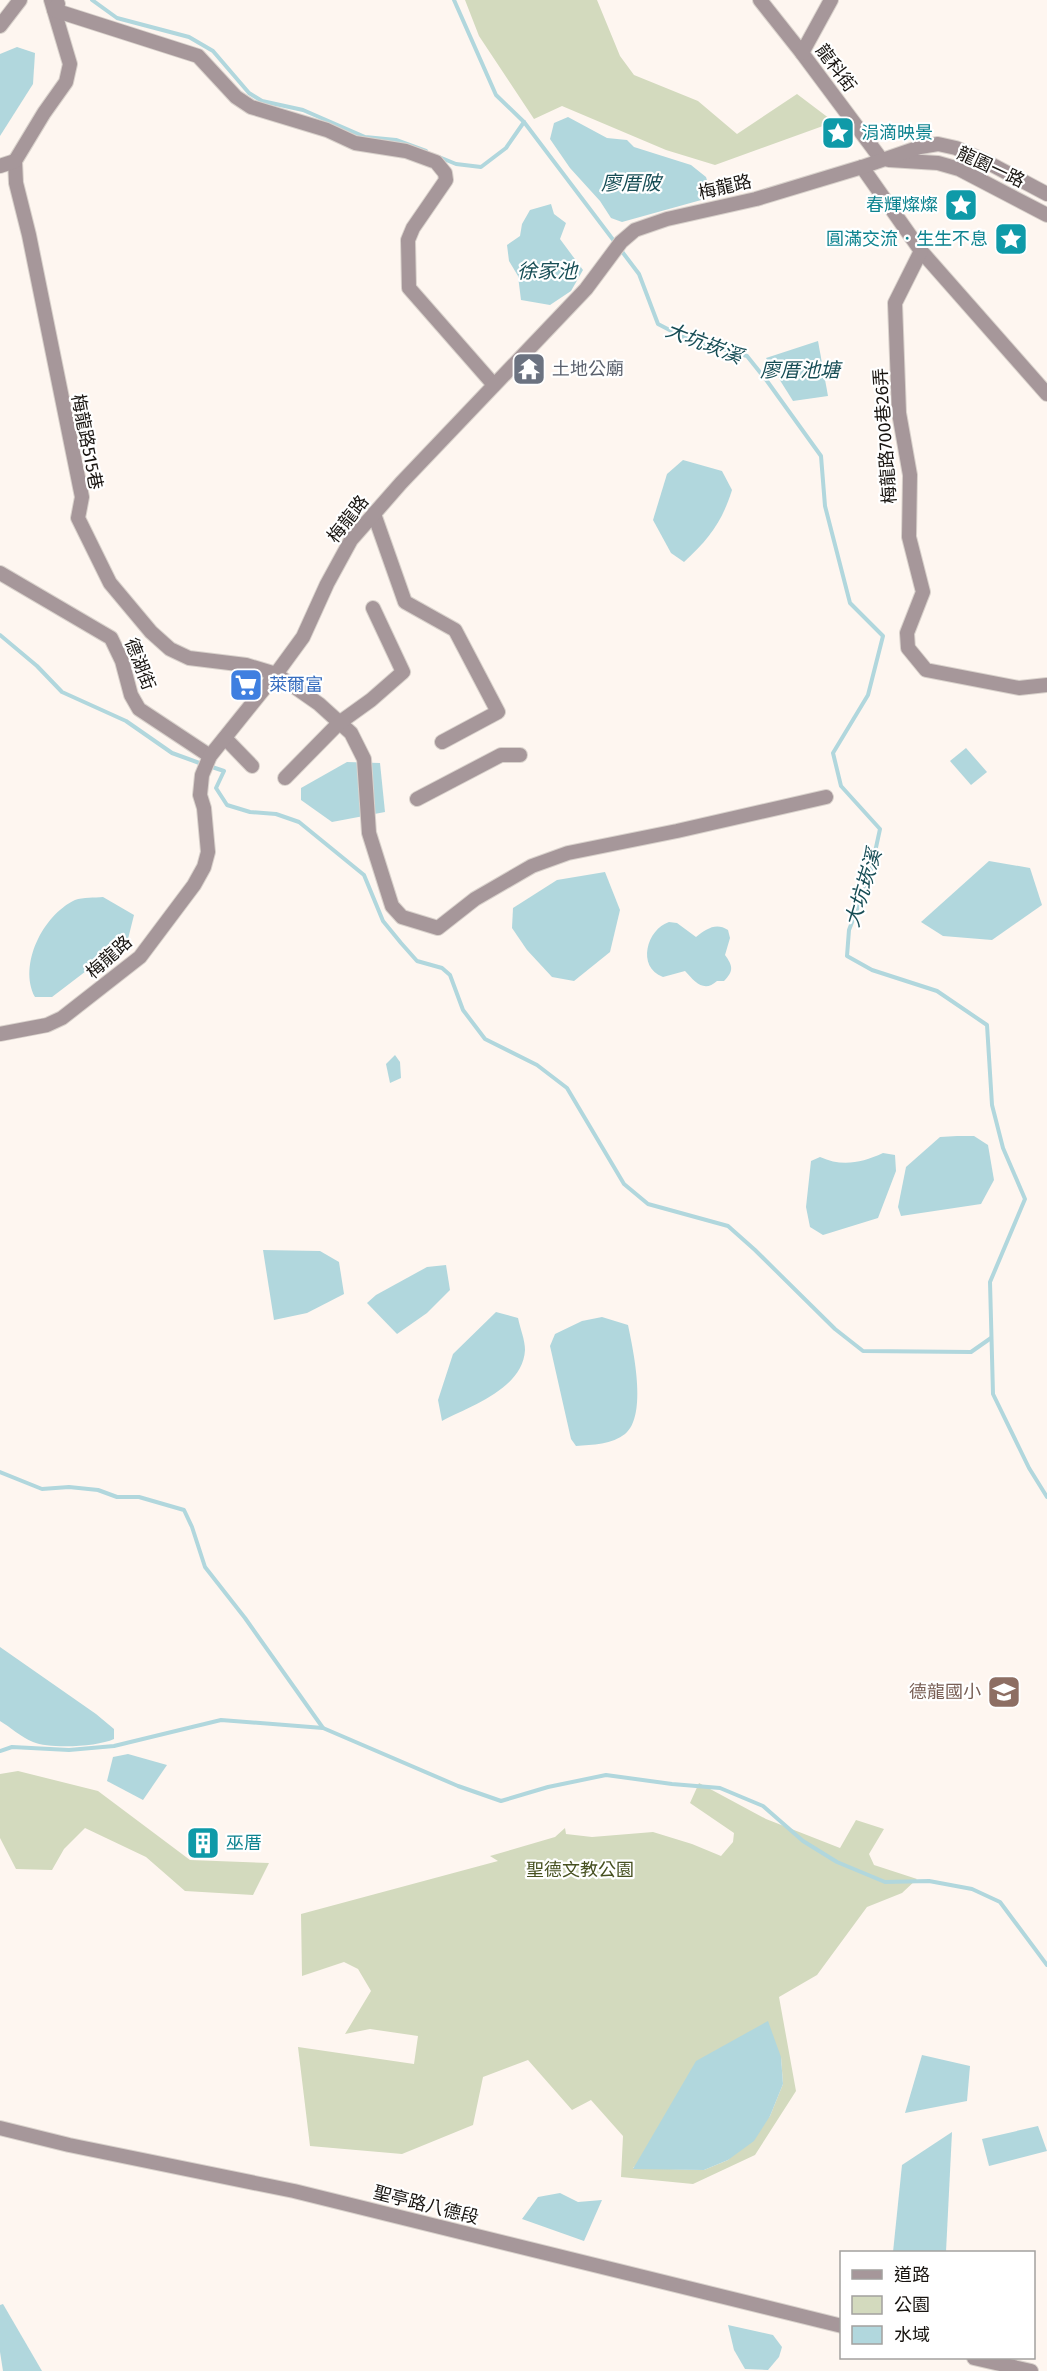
<svg xmlns="http://www.w3.org/2000/svg" width="1047" height="2371" viewBox="0 0 1047 2371" font-family="'Fira Sans','Noto Sans TC',sans-serif">
<rect width="100%" height="100%" fill="#fef6f0"/>
<!-- green -->
<g fill="#d3dabe" fill-rule="evenodd">
<polygon points="465,0 597,0 620,56 634,75 698,101 737,134 797,94 834,122 715,165 666,150 562,106 534,119 479,36"/>
<polygon points="18,1771 98,1791 190,1860 269,1863 253,1895 185,1891 146,1857 85,1828 64,1849 52,1870 16,1869 0,1838 0,1774"/>
<path d="M699 1783 766 1819 840 1848 856 1820 884 1829 869 1854 874 1865 917 1879 902 1893 867 1907 817 1975 779 1997 796 2091 755 2155 693 2184 621 2177 623 2136 591 2100 572 2110 528 2060 483 2077 473 2125 402 2154 310 2146 298 2047 414 2064 418 2036 370 2029 345 2034 371 1991 358 1969 344 1962 302 1976 301 1914 498 1861 490 1856 555 1837 565 1828 566 1834 592 1837 653 1832 692 1844 721 1856 733 1842 734 1833 690 1803ZM781 2057 783 2084 770 2116 728 2160 704 2170 633 2168Z"/>
</g>
<!-- water -->
<g fill="#b1d7dd">
<polygon points="17,47 35,53 33,84 0,136 0,54"/>
<polygon points="568,117 607,138 627,140 634,147 691,165 706,177 712,197 622,222 611,218 600,201 570,168 550,139 554,123"/>
<polygon points="551,204 554,214 566,223 560,239 583,270 571,291 550,305 521,300 518,276 509,261 507,245 520,236 522,224 530,210"/>
<polygon points="818,341 828,396 793,401 766,358"/>
<path d="M683 460 722 471 732 490C722 522 709 539 684 562L671 553 653 520 667 474Z"/>
<polygon points="966,748 987,772 971,785 950,761"/>
<polygon points="347,762 380,763 385,812 332,822 301,800 301,788"/>
<polygon points="989,861 1030,868 1042,905 992,940 943,936 921,922"/>
<polygon points="605,872 620,910 610,952 574,981 552,977 527,950 512,928 513,908 557,880"/>
<path d="M103 897 134 915 128 939 52 997H35C18 965 43 915 75 900 83 897 95 898 103 897Z"/>
<path d="M669 922 677 923 696 937C706 929 716 922 728 930L730 938 725 955C733 966 734 971 724 981H717C704 993 695 982 685 971L663 977C636 967 647 929 669 922Z"/>
<polygon points="395,1055 400,1062 401,1078 390,1083 386,1064"/>
<polygon points="957,1136 974,1136 988,1145 994,1180 981,1204 901,1216 898,1207 906,1167 940,1137"/>
<path d="M883 1153 895 1155 896 1171 878 1218 823 1235 810 1227 806 1207 811 1161 820 1157C842 1167 861 1163 883 1153Z"/>
<polygon points="263,1250 320,1251 339,1262 344,1294 307,1313 274,1320"/>
<polygon points="446,1265 450,1290 427,1313 397,1334 367,1303 376,1295 427,1267"/>
<path d="M496 1312 518 1318C520 1328 525 1340 525 1350 523 1389 470 1406 442 1421L438 1400 453 1354Z"/>
<path d="M602 1317 628 1325C633 1349 648 1416 625 1434 613 1444 592 1445 576 1446L571 1439 550 1346 555 1334 582 1321Z"/>
<path d="M0 1647 96 1714 114 1729V1739C97 1747 50 1749 33 1742 21 1737 10 1727 0 1721Z"/>
<polygon points="128,1754 167,1765 143,1800 107,1781 113,1757"/>
<polygon points="768,2021 781,2057 783,2084 770,2116 754,2141 728,2160 704,2170 633,2169 696,2061"/>
<polygon points="922,2055 970,2066 967,2101 905,2113"/>
<polygon points="1038,2126 1047,2151 989,2166 982,2139"/>
<polygon points="952,2132 946,2252 893,2252 902,2165"/>
<polygon points="560,2193 578,2202 602,2200 584,2241 522,2219 538,2197"/>
<polygon points="3,2304 42,2371 3,2371 0,2352 0,2305"/>
<polygon points="728,2325 773,2335 782,2347 779,2357 768,2370 745,2369 734,2350"/>
</g>
<g fill="none" stroke-linecap="round" stroke-linejoin="round">
<!-- stream -->
<g stroke="#b1d7dd" stroke-width="4">
<polyline points="92,0 117,18 189,37 213,51 249,93 262,101 303,110 365,137 396,140 426,151"/>
<polyline points="454,0 496,95 524,122 639,274 658,324 685,338 747,356 767,381 821,456 825,506 850,603 883,636 868,695 833,753 841,786 880,829 870,875 849,930 847,956 872,970 937,991 987,1025 992,1105 1003,1148 1025,1199 990,1282 993,1394 1029,1468 1047,1497"/>
<polyline points="439,157 456,164 481,167 506,148 524,122"/>
<polyline points="0,635 37,666 62,692 126,721 172,753 202,764"/>
<polyline points="209,766 224,771 216,788 227,805 250,812 276,814 299,822 364,875 383,921 401,943 417,961 442,968 450,975 463,1010 485,1039 537,1065 567,1088 624,1184 648,1204 728,1226 755,1250 835,1329 863,1351 971,1352 991,1338"/>
<polyline points="0,1472 42,1489 69,1487 98,1490 117,1497 139,1497 184,1510 192,1527 205,1567 245,1618 323,1728"/>
<polyline points="0,1751 12,1747 69,1750 114,1746 221,1720 323,1728 458,1786 501,1801 548,1787 606,1775 672,1784 720,1788 763,1806 803,1841 837,1862 885,1882 929,1881 972,1889 1000,1902 1047,1965"/>
</g>
<defs>
<g id="minor">
<polyline points="51,0 70,64 66,82 44,113 15,161 16,183 29,235 82,497 78,518 110,583 151,632 170,649 189,658 246,665 276,674 319,704 351,733 364,759 369,833 392,906 402,917 438,928 475,899 532,866 568,853 677,831 826,797"/>
<polyline points="760,0 802,53 881,159"/>
<polyline points="58,4 54,10 198,56 236,97 251,107 327,130 355,143 406,151 436,162 445,173 446,180 413,228 408,240 409,288 494,385"/>
<polyline points="0,26 20,0"/>
<polyline points="802,53 831,0"/>
<polyline points="889,160 938,163 959,169 1047,215"/>
<polyline points="0,166 15,161"/>
<polyline points="862,167 921,251 1047,394"/>
<polyline points="921,251 895,303 899,413 910,475 909,537 923,592 907,633 908,648 926,670 1019,688 1047,685"/>
<polyline points="374,514 405,602 455,630 498,712 442,742"/>
<polyline points="0,573 111,638 122,661 131,695 139,709 210,756"/>
<polyline points="225,738 252,766"/>
<polyline points="285,778 339,723 371,700 403,672 373,608"/>
<polyline points="417,799 501,755 520,755"/>
<polyline points="0,1034 47,1025 62,1018 140,957 194,885 204,867 208,852 204,808 200,795 202,775 210,756 276,674 303,637 327,584 351,540 401,483 586,289 621,242 635,230 667,219 756,199 862,167 920,147 938,144 956,148 983,160 1047,194"/>
<polyline points="0,2128 69,2145 294,2191 842,2326"/>
<polyline points="974,2358 1031,2371"/>
</g>
</defs>
<!-- minor casing -->
<use href="#minor" stroke="#d9d2cc" stroke-width="16"/>
<!-- minor -->
<use href="#minor" stroke="#a6979a" stroke-width="14"/>
</g>
<!-- icons -->
<defs>
<symbol id="sight-square" viewBox="-11 -11 22 22"><rect x="-9" y="-9" width="18" height="18" rx="4" fill="#0f9aa8" stroke="#fff"/><path d="M0-6L1.8-2.2L6-1.7L2.9 1.2L3.7 5.4L0 3.3L-3.7 5.4L-2.9 1.2L-6-1.7L-1.8-2.2Z" fill="#fff"/></symbol>
<symbol id="temple-square" viewBox="-11 -11 22 22"><rect x="-9" y="-9" width="18" height="18" rx="4" fill="#6b7280" stroke="#fff"/><path d="M0-6L5-2H3V0L6.5 2.5H4V6H1.5V3h-3V6H-4V2.5H-6.5L-3 0V-2H-5Z" fill="#fff"/></symbol>
<symbol id="supermarket-square" viewBox="-11 -11 22 22"><rect x="-9" y="-9" width="18" height="18" rx="4" fill="#3f7fe0" stroke="#fff"/><path d="M-6-5.5h2.5l.6 2H6L4.5 2H-2.5L-4.4-4H-6ZM-1.5 3.2a1.3 1.3 0 1 0 .1 0ZM3 3.2a1.3 1.3 0 1 0 .1 0Z" fill="#fff"/></symbol>
<symbol id="school-square" viewBox="-11 -11 22 22"><rect x="-9" y="-9" width="18" height="18" rx="4" fill="#8d6e63" stroke="#fff"/><path d="M0-5L7-2L0 1L-7-2ZM-4 1L0 2.5L4 1V4Q0 6-4 4Z" fill="#fff"/></symbol>
<symbol id="building-square" viewBox="-11 -11 22 22"><rect x="-9" y="-9" width="18" height="18" rx="4" fill="#0f9aa8" stroke="#fff"/><path d="M-4-6H4V6H1V3H-1V6H-4ZM-2.5-4.3h1.7v1.8h-1.7ZM.8-4.3h1.7v1.8H.8ZM-2.5-1h1.7V.8h-1.7ZM.8-1h1.7V.8H.8Z" fill="#fff"/></symbol>
</defs>
<g fill-rule="evenodd">
<use href="#sight-square" x="819" y="114" width="38" height="38"/>
<use href="#sight-square" x="942" y="186" width="38" height="38"/>
<use href="#sight-square" x="992" y="220" width="38" height="38"/>
<use href="#temple-square" x="510" y="350" width="38" height="38"/>
<use href="#supermarket-square" x="227" y="666" width="38" height="38"/>
<use href="#school-square" x="985" y="1673" width="38" height="38"/>
<use href="#building-square" x="184" y="1824" width="38" height="38"/>
</g>
<g text-anchor="middle" dominant-baseline="central" stroke-width="4.5" stroke-linejoin="round" paint-order="stroke">
<!-- street labels -->
<g font-size="18" fill="#181410" stroke="#fff">
<text transform="translate(836 68) rotate(53)">龍科街</text>
<text transform="translate(991 167) rotate(25)">龍園一路</text>
<text transform="translate(725 187) rotate(-13)">梅龍路</text>
<text transform="translate(885 436) rotate(-94)">梅龍路700巷26弄</text>
<text transform="translate(87 442) rotate(79)">梅龍路515巷</text>
<text transform="translate(348 519) rotate(-52)">梅龍路</text>
<text transform="translate(140 664) rotate(69)">德湖街</text>
<text transform="translate(109 957) rotate(-42)">梅龍路</text>
<text transform="translate(426 2205) rotate(14)">聖亭路八德段</text>
</g>
<!-- culture labels -->
<g font-size="18" fill="#0d838f" stroke="#fff" text-anchor="start">
<text x="861" y="133">涓滴映景</text>
<text x="938" y="205" text-anchor="end">春輝燦燦</text>
<text x="988" y="239" text-anchor="end">圓滿交流．生生不息</text>
<text x="226" y="1843">巫厝</text>
</g>
<!-- worship labels -->
<g font-size="18" fill="#5b616d" stroke="#fff" text-anchor="start">
<text x="552" y="369">土地公廟</text>
</g>
<!-- shop labels -->
<g font-size="18" fill="#366cbe" stroke="#fff" text-anchor="start">
<text x="269" y="685">萊爾富</text>
</g>
<!-- education labels -->
<g font-size="18" fill="#785e54" stroke="#fff" text-anchor="end">
<text x="981" y="1692">德龍國小</text>
</g>
<!-- park labels -->
<g font-size="18" fill="#465020" stroke="#fff">
<text x="580" y="1870">聖德文教公園</text>
</g>
<!-- water labels -->
<g font-size="20" font-style="italic" fill="#174d55" stroke="#fff">
<text x="631" y="183">廖厝陂</text>
<text x="547" y="271">徐家池</text>
<text transform="translate(704 343) rotate(21)">大坑崁溪</text>
<text x="800" y="370">廖厝池塘</text>
<text transform="translate(863 888) rotate(-73)">大坑崁溪</text>
</g>
</g>
<!-- legend -->
<rect x="840" y="2251" width="195" height="108" fill="#ffffff" stroke="#a3a19f" stroke-width="1.5"/>
<rect x="852" y="2270" width="30" height="9" fill="#a6979a" stroke="#a3a19f" stroke-width="1.5"/>
<text x="894" y="2281" font-size="18" fill="#181410">道路</text>
<rect x="852" y="2296" width="30" height="18" fill="#d3dabe" stroke="#a3a19f" stroke-width="1.5"/>
<text x="894" y="2311" font-size="18" fill="#181410">公園</text>
<rect x="852" y="2326" width="30" height="18" fill="#b1d7dd" stroke="#a3a19f" stroke-width="1.5"/>
<text x="894" y="2341" font-size="18" fill="#181410">水域</text>
</svg>
